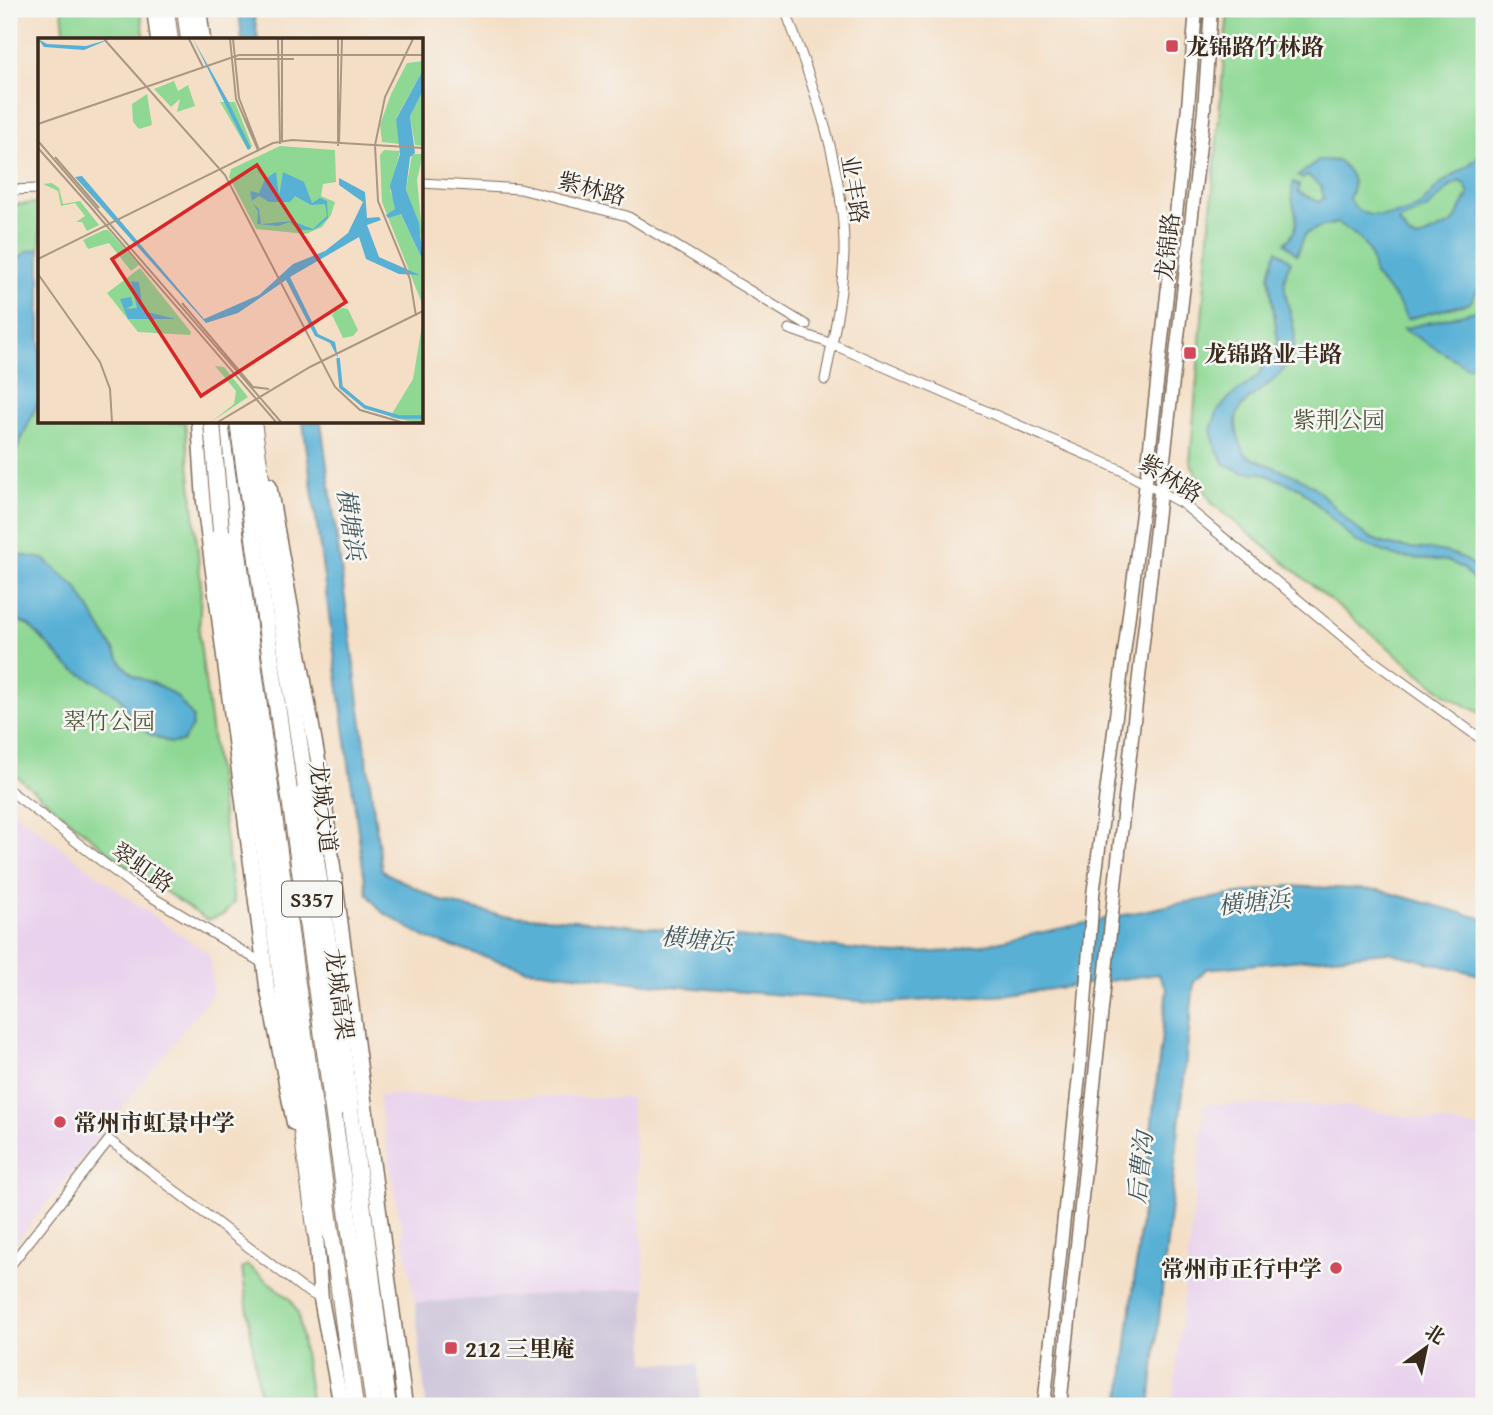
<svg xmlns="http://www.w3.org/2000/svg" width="1493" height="1415" viewBox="0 0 1493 1415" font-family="'Gentium Book Plus','Noto Serif SC',serif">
<rect width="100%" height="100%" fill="#f6f6f2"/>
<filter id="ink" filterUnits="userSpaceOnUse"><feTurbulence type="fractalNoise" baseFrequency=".0143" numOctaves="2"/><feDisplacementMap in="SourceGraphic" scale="14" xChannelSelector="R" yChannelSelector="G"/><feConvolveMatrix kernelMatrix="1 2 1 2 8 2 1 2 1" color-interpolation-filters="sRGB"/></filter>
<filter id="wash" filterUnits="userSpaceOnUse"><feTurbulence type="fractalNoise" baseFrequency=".00686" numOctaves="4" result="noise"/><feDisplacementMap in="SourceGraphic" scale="28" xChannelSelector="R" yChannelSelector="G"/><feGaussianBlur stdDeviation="1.57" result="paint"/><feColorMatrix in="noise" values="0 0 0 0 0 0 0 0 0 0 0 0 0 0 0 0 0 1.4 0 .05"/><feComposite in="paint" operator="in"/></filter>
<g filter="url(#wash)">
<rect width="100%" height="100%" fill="#f4dfc6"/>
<!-- built -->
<g fill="#e9d2ed">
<polygon points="9,808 140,907 210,954 213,993 9,1251"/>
<polygon points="378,1095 630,1098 646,1288 415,1303"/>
<polygon points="1205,1104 1345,1106 1484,1129 1484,1406 1172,1406"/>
</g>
<!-- industrial -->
<polygon fill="#c9bfd7" points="646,1288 645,1363 698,1364 700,1406 426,1406 415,1303"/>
<!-- green -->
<g fill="#8ed894" stroke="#648159" stroke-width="2">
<polygon points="62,9 140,9 145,40 65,40"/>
<polygon points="1228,9 1484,9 1484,715 1446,695 1212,503 1190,462"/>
<polygon points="40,203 40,422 185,422 201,585 199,636 234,902 223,915 207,920 117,859 9,770 9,205"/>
<polygon points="247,1265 290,1299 298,1313 312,1406 261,1406 242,1268"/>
</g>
<!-- water -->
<g fill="#59b0d5" stroke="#4a6d7a" stroke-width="2" fill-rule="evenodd">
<polygon points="239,9 253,9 258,40 242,40"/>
<path d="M1484 150V280L1470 303 1407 319 1397 300 1374 275C1372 246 1361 238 1338 223L1320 227 1305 234 1297 255 1285 243C1310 220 1285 206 1294 182L1299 185 1298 192 1319 202 1324 198 1321 186 1308 176 1302 179 1298 176 1320 160 1339 161C1351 172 1358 182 1349 198 1358 223 1398 217 1417 207 1427 202 1432 190 1441 184 1456 172 1472 166 1484 150ZM1460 181 1465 185 1469 194 1453 223 1418 239 1410 237 1399 222 1402 219 1428 208 1452 185Z"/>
<polygon points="36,249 40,251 40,398 14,456 9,477 12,312 9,273 15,262 26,252"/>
<path d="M1277 250 1291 262C1272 292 1302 319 1293 351 1277 402 1211 390 1246 455 1266 466 1291 471 1310 484 1332 500 1346 525 1371 538 1409 558 1457 536 1484 578V633L1478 585 1463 568 1447 561 1398 557 1355 541 1300 488 1261 473 1242 472 1225 464 1216 449 1211 430 1217 412 1229 398 1257 377 1278 342 1269 276Z"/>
<polygon points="1484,309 1484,364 1475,358 1469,368 1403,329"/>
<polygon points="303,422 321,422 382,871 441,901 499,915 590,921 895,954 953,951 1176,904 1288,886 1379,890 1484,919 1484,976 1388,952 1206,969 1194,982 1150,1406 1120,1406 1167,989 1158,974 1009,995 883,1003 657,985 525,969 426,938 381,911 367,893 363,868"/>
<polygon points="9,553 44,559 77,588 123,665 134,676 160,686 177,697 193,717 192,727 182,742 170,743 149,734 134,722 119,696 68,666 29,625 9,617"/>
</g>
</g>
<g filter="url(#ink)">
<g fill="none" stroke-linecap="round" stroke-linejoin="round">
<defs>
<g id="street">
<path d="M785 9C813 85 845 169 844 252 843 295 833 338 825 380"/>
<polyline points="422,183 520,189 627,216 806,325"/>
<polyline points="9,190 40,189"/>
<polyline points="789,329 832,344 1119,469 1183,504 1365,655 1484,741"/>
<polyline points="9,790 135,887 264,964"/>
<polyline points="9,1267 109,1140 302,1288 321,1299"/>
</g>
<g id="secondary">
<polyline points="1044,1406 1081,1057 1093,895 1146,482 1188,107 1196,9"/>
<polyline points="1060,1406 1114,895 1204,110 1211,9"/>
</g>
<g id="primary">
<polyline points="154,9 158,40"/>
<polyline points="199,9 203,40"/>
<polyline points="199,422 204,502 267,986 294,1123"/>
<polyline points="269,485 321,777 405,1406"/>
<polyline points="299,795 342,1107"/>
<polyline points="315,1224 321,1299 341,1406"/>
<polyline points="383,1366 389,1406"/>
</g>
<g id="highway">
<polyline points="166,9 170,40"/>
<polyline points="185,9 189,40"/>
<polyline points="220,422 355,1406"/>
<polyline points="238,422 374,1406"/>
<polyline points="253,422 336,998 384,1375"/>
<polyline points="221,531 316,1234"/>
</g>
</defs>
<!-- street casing -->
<use href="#street" stroke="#7c6959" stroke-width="11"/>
<!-- secondary casing -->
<use href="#secondary" stroke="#7c6959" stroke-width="15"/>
<!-- primary casing -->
<use href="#primary" stroke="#7c6959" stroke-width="17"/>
<!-- highway casing -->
<use href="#highway" stroke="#7c6959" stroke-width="18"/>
<!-- street -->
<use href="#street" stroke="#fff" stroke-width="9"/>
<!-- secondary -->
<use href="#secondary" stroke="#fff" stroke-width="12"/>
<!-- primary -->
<use href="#primary" stroke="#fff" stroke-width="14"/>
<!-- highway -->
<use href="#highway" stroke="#fff" stroke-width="16"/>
<defs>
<polyline id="highway-bridge" points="212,422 221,531"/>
</defs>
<!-- highway-bridge casing -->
<use href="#highway-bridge" stroke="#7c6959" stroke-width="18" stroke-linecap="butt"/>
<!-- highway-bridge -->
<use href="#highway-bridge" stroke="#fff" stroke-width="16"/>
</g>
</g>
<!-- markers -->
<g fill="#d1495b" stroke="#f6f6f2" stroke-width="2.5">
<rect x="1165" y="39" width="14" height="14" rx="3.5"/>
<rect x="1183" y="346" width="14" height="14" rx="3.5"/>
<circle cx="60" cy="1122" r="7"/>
<circle cx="1336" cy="1268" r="7"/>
<rect x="444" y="1341" width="14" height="14" rx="3.5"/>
</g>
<g text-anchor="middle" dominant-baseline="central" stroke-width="5" stroke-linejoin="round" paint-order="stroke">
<!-- shield labels -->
<rect fill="#f6f6f2" stroke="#73675e" stroke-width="2" x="282" y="881.5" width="60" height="35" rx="5"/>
<g font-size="21" font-weight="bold" fill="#3b2a1e">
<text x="312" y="899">S357</text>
</g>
<!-- poi labels -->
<g font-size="23" font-weight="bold" fill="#3b2a1e" stroke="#f6f6f2" text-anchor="start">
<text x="1186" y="46">龙锦路竹林路</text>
<text x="1204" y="353">龙锦路业丰路</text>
<text x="74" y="1122">常州市虹景中学</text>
<text x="1322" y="1268" text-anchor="end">常州市正行中学</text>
<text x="465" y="1348">212 三里庵</text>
</g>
<!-- street labels -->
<g font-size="23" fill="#3b2a1e" stroke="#f6f6f2">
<text transform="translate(592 188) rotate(15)">紫林路</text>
<text transform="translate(855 189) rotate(81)">业丰路</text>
<text transform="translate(1167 247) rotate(-84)">龙锦路</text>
<text transform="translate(1171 478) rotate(32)">紫林路</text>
<text transform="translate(324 807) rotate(83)">龙城大道</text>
<text transform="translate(143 867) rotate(35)">翠虹路</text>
<text transform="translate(340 994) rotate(82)">龙城高架</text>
</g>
<!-- park labels -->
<g font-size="23" fill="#50563c" stroke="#f6f6f2">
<text x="1339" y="419">紫荆公园</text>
<text x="109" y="720">翠竹公园</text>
</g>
<!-- water labels -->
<g font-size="24" font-style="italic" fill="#46595e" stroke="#f6f6f2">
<text transform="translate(351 524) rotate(82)">横塘浜</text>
<text transform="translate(1254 902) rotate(-6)">横塘浜</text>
<text transform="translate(697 939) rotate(5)">横塘浜</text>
<text transform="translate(1140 1168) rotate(-84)">后曹沟</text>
</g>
</g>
<!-- overview -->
<g transform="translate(38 38)">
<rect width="385" height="385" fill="#f4dfc6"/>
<path d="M385 23V32L358 80 362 106 344 104 342 87 353 56 369 25ZM136 43 140 53 150 47 157 68 139 74 142 61 133 69 116 51ZM385 53V108L377 107 372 78ZM109 56 114 87 101 91 95 84 94 66ZM182 64H197L214 108 210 112ZM242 108 297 112 298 144 285 146 283 158 297 164 293 177 284 189 268 196 218 191 191 139 193 131ZM346 112 362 113 352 153 385 223V268L344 164 342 117ZM374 116H385L379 142 385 204 368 152ZM14 145 21 150 25 166 42 163 61 187 49 193 44 184H38L47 178 37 165 23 168 20 153 5 146ZM66 192H70L101 227 93 233 71 205 50 211 45 202ZM102 230 153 294 152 297 100 294 69 255ZM300 269 310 271 320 292 315 298 305 300 294 277ZM385 281V384H376L352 379 375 341ZM177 328 186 329 210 359 173 384 196 366 198 353Z" fill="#8ed894"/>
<path d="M0 1 9 6 48 8 72 1 46 12 6 9ZM155 1 190 63 213 110 210 112ZM385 32V53L372 78 377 115 372 119 368 152 381 185 385 223 363 176 350 180 348 177 357 171 352 148 362 116 358 81ZM238 134 241 158 245 134 266 144 274 165 282 160 289 163 290 180 280 189 274 192H261L252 184 240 188 219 186 220 173 214 165 221 171 223 186 254 183 275 191 289 178 287 166 273 167 257 158 252 164H231L221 158 214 163 212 153 221 155 227 141ZM44 138 166 281 221 257 255 226 287 213 310 195 325 164 301 147V140L327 154 329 180 341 179 343 182 329 187 341 219 382 237 361 236 328 221 321 199 252 239 280 296 297 304 300 320 292 305 277 298 248 242 200 275 168 285 37 139ZM93 243 101 244 105 273 138 281H90L82 261 93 259 95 267 88 271 99 270Z" fill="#59b0d5"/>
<path fill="none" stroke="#59b0d5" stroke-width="3.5" d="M300 320 303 349 327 369 361 379H385"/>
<path fill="none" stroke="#aa9783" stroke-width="2" d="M66 1 187 137 297 349 322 372 363 384M151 1 165 29M192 1 198 61 220 112M195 1 201 60 221 112M240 1 242 106M375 1 347 59 337 107 340 163 372 241 378 278M196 21H256M0 86 201 17H385M0 103 243 384M244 103V1M301 105 304 1M300 108V1M0 110 57 174M17 119 61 170M55 172 238 384M0 221 235 105 254 102 385 110M0 236 62 324 72 351 74 384M144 265 215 349 231 351M180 384 272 329 385 273"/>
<path fill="#d62828" fill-opacity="0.15" stroke="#d62828" stroke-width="3.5" d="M219 127 308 264 163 358 74 221Z"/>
<rect width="385" height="385" fill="none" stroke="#3b2a1e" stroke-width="3.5"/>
</g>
<!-- margin -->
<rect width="1493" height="1415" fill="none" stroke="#f6f6f2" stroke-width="35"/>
<!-- north arrow -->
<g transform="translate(1426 1348) rotate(33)" stroke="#f6f6f2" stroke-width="5" paint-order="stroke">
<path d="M0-5L12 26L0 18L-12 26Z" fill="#3b2a1e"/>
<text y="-10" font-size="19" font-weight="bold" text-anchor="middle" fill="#3b2a1e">北</text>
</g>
</svg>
